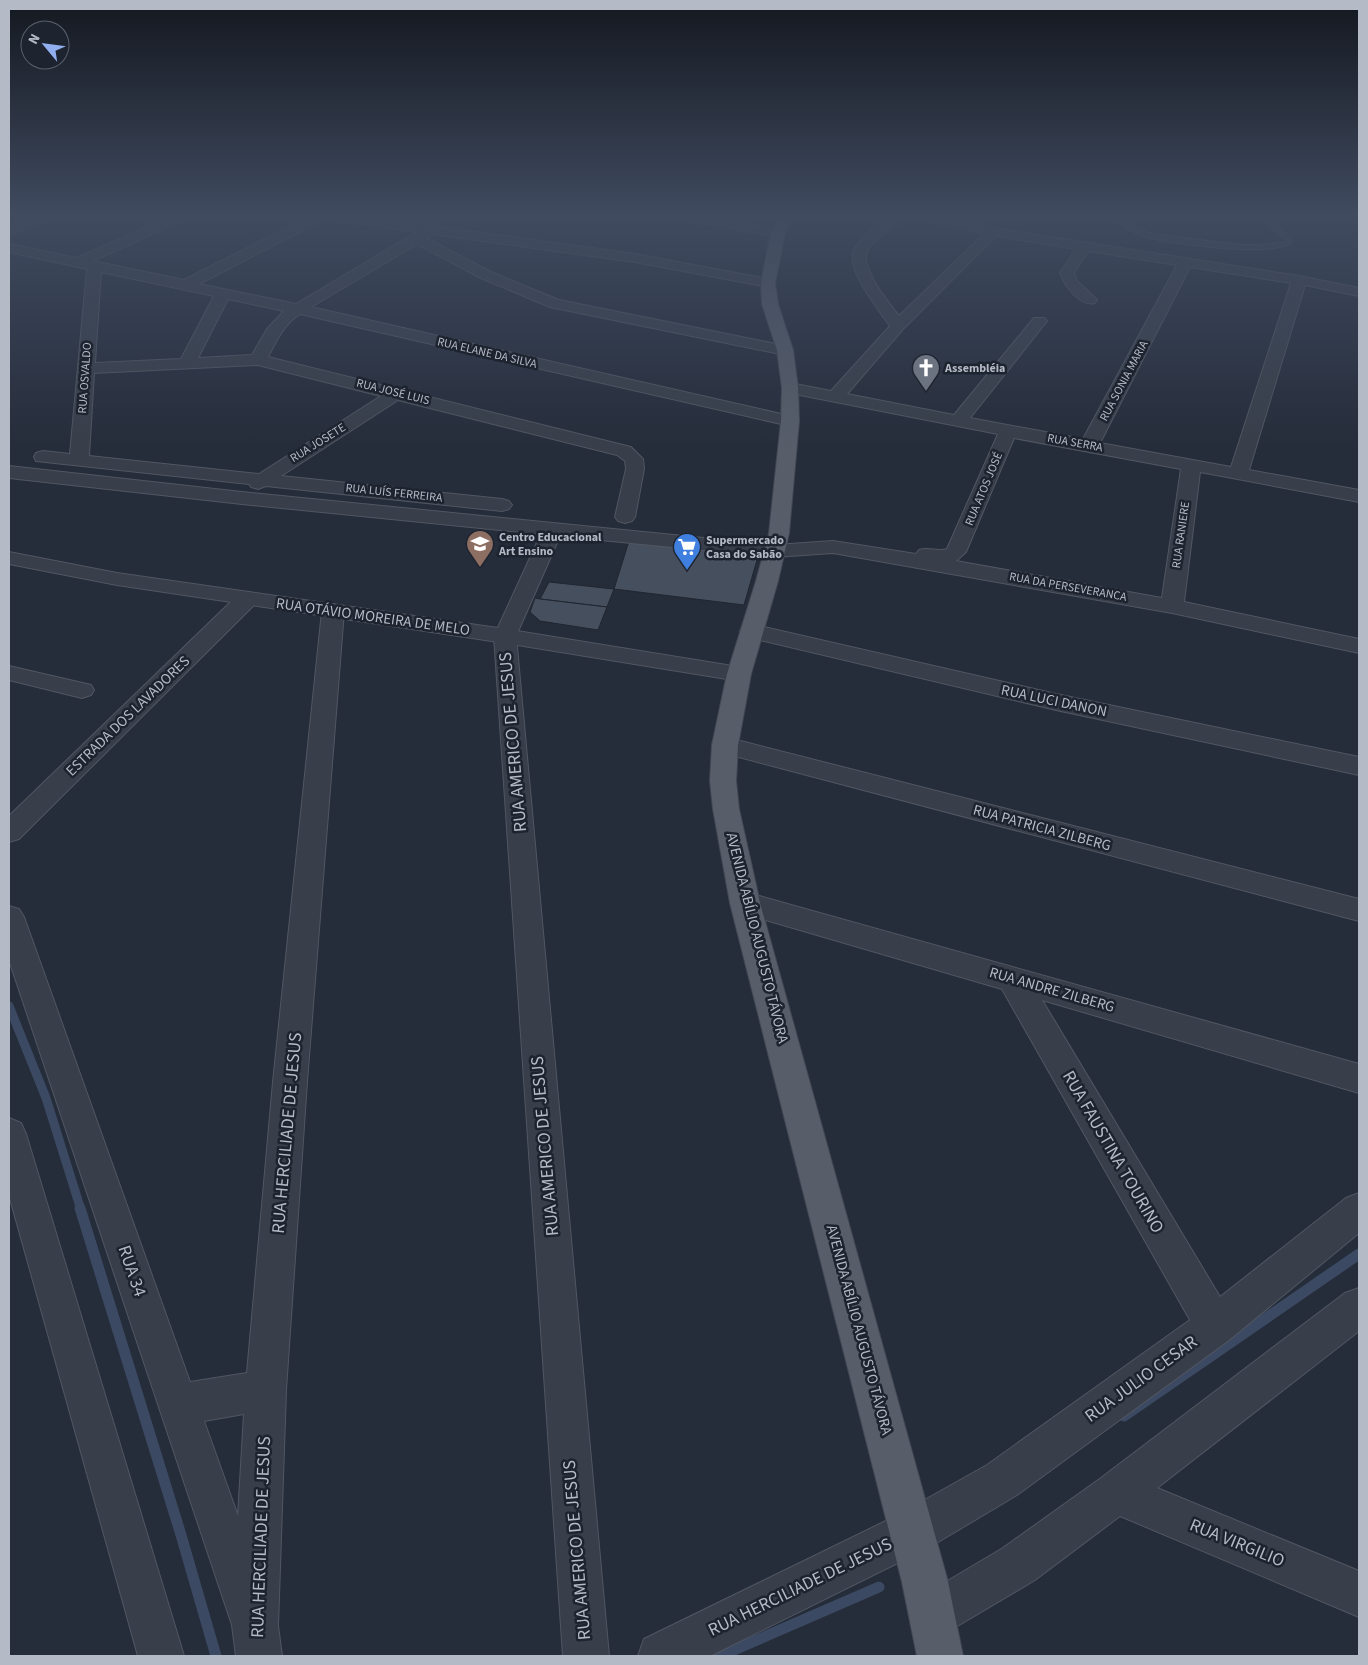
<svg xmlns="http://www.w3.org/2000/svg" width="1368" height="1665" viewBox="0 0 1368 1665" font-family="'Source Sans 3',sans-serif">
<rect width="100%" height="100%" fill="#252c3a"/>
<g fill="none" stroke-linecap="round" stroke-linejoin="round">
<!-- stream-far1 -->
<polyline stroke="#3c4962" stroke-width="9" points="9,1006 46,1098 81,1210"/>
<!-- stream -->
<g stroke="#3c4962" stroke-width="11">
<polyline points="80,1208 181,1535 216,1656"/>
<polyline points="1124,1416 1359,1254"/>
<polyline points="720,1656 879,1587"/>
</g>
</g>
<!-- building -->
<g fill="#464f5e" stroke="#202631">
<polygon points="629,541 759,553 744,605 614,589"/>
<polygon points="549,582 614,589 607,607 540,599"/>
<polygon points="535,598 540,599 607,607 598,630 540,621 530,612"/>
</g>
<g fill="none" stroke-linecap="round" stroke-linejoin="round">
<defs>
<path id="service" d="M1113 215H1119L1134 227 1152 234 1240 245H1259L1285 242V239L1257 215H1264L1290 237 1291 243C1270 257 1165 244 1140 235 1129 231 1120 225 1113 215Z"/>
<g id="minor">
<polygon points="37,215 54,215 53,218 9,235 9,226"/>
<path d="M172 215H188L187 218 93 261 184 280 312 215H352L428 225 433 224 439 227 635 254 773 280 775 283 773 286 768 287 635 262 433 234 426 238 491 272 559 300 791 347 793 350 791 353 785 355 550 307 481 278 417 244 311 307 790 416 796 417 799 421 796 425 790 426 300 314C284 324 276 341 268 357L631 447 643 459 644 469 635 517 632 521 625 523 618 521 615 517 626 469 625 461 617 455 398 400 281 476 502 499 509 501 512 505 509 509 502 511 266 486 258 489 251 487 249 484 36 461 34 457 36 453 43 451 70 454 87 269 9 252V244L77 258ZM325 219 417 232 296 304 199 284ZM101 272 214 296 181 359 95 363ZM228 299 284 311 267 329 252 355 198 358ZM258 365 381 396 259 474 89 456 94 373Z"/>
<polygon points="672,215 698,215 778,229 785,233 778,237 678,219 673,218"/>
<path d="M890 215H903C894 228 879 235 869 248 856 264 889 303 899 316L984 234 917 218 916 215H937L993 228 1299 276 1359 288V296L1305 285 1249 470 1359 490V502L1200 472 1184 602 1359 639V653L1172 613 833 553 775 557 560 536 516 636 609 1656H563L494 636 541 534 242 504 9 478V466L242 492 775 545 833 541 916 554 919 550C928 547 939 552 947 549L998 434 790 393 784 392 782 388 784 384 790 383 831 391 890 326C879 310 845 269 854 250 861 236 878 225 890 215ZM996 236 1076 249 1060 273C1065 286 1080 307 1095 303L1097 300 1077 281 1074 273 1088 251 1177 265 1083 439 970 418 1047 321 1044 318H1034L954 415 847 394 903 329ZM1190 267 1291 283 1231 467 1100 443ZM1014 438 1181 469 1162 598 956 561 966 552Z"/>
<polygon points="247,592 255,594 258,599 255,604 19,839 9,842 9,816 239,594"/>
<path d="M333 604 341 606 344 611 307 1082 286 1390 278 1626 282 1656H236L232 1625 9 960V906L19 909 24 917 190 1382 247 1373 273 1082 322 611 325 606ZM244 1414 238 1516 204 1421Z"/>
<polygon points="751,624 1056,694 1359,757 1359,775 1056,710 743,636 740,631 743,626"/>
<polygon points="9,666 91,685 94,690 91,695 82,698 9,680"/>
<polygon points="725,737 1359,899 1359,921 716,751 712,745 716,739"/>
<polygon points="745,892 1359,1064 1359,1093 1042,1000 1220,1297 1346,1198 1359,1193 1359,1233 1229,1340 1017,1495 928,1548 710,1656 638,1656 644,1639 896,1516 987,1465 1190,1320 1002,989 735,911 730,903 735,895"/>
<polygon points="9,1118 21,1123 26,1134 184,1656 138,1656 9,1195"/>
<polygon points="1359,1288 1359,1331 1157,1488 1359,1571 1359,1617 1120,1516 1035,1580 949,1631 933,1638 917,1631 910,1615 917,1599 1003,1548 1101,1478 1345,1293"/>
</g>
<polygon id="tertiary" points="9,552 117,573 505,629 739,667 747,669 751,674 747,679 739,681 505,643 117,585 9,564"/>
<polygon id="primary" points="781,215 793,215 785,233 775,283 778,304 793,350 798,388 799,421 789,533 778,581 751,674 738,745 736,781 739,809 760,903 948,1582 963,1656 917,1656 902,1582 730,903 713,809 710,781 712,745 727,674 756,581 769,533 781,421 782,388 777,350 762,304 761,283 771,233"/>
</defs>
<!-- service casing -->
<use href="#service" stroke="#515762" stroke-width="2"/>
<!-- minor casing -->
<use href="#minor" stroke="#515762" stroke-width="2"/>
<!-- tertiary casing -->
<use href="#tertiary" stroke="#515762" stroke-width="2"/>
<!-- primary casing -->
<use href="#primary" stroke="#424853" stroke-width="2"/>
<!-- service -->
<use href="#service" fill="#383f4a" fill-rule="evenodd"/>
<!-- minor -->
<use href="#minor" fill="#383f4a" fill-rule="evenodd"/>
<!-- tertiary -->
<use href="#tertiary" fill="#383f4a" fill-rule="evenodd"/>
<!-- primary -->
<use href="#primary" fill="#575e6a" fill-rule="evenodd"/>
</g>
<!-- sky -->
<linearGradient id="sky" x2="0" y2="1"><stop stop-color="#141820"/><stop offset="0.48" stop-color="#404b60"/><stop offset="1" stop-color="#404b60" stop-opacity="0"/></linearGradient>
<rect width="1368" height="448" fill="url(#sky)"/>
<!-- icons -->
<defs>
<symbol id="church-pin" viewBox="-11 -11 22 30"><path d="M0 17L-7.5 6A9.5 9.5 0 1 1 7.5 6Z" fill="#6b7280" stroke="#1e242f"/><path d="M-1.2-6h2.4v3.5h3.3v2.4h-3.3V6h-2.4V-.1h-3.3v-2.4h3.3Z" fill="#fff"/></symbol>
<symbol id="school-pin" viewBox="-11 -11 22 30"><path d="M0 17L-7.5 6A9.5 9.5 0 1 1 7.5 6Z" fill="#8d6e63" stroke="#1e242f"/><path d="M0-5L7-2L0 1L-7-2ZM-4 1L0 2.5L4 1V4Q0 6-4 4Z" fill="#fff"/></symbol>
<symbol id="supermarket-pin" viewBox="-11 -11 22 30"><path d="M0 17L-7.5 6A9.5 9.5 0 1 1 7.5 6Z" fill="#3f7fe0" stroke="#1e242f"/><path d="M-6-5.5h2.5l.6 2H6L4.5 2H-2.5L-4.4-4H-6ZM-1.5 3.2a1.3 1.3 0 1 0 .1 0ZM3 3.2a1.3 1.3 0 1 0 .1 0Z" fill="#fff"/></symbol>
</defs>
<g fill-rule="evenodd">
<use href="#church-pin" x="910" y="352" width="32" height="43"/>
<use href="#school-pin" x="464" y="528" width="32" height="43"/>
<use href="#supermarket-pin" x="671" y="531" width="32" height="43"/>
</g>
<g text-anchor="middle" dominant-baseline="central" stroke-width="5" stroke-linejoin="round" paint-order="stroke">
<!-- far-street labels -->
<g font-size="12" fill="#b4bac6" stroke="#1e242f">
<text transform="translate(487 353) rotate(13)">RUA ELANE DA SILVA</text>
<text transform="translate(85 378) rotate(-86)">RUA OSVALDO</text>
<text transform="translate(1124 381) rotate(-62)">RUA SONIA MARIA</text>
<text transform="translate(393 392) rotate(14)">RUA JOSÉ LUIS</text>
<text transform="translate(318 443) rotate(-32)">RUA JOSETE</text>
<text transform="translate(1075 443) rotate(10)">RUA SERRA</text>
<text transform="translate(984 489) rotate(-67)">RUA ATOS JOSÉ</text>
<text transform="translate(394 493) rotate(6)">RUA LUÍS FERREIRA</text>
<text transform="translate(1181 535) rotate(-82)">RUA RANIERE</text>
<text transform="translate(1068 587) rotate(10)">RUA DA PERSEVERANCA</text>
</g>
<!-- far-poi labels -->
<g font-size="12" font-weight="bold" fill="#b4bac6" stroke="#1e242f" text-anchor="start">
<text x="945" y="368">Assembléia</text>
<text x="499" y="537">Centro Educacional<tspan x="499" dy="14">Art Ensino</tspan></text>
<text x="706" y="540">Supermercado<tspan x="706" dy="14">Casa do Sabão</tspan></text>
</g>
<!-- street labels -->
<g font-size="15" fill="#b4bac6" stroke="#1e242f">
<text transform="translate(373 617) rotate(8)">RUA OTÁVIO MOREIRA DE MELO</text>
<text transform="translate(1054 701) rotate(12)">RUA LUCI DANON</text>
<text transform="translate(128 716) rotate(-44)">ESTRADA DOS LAVADORES</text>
<text transform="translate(1042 828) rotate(15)">RUA PATRICIA ZILBERG</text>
<text transform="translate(757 938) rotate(76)">AVENIDA ABÍLIO AUGUSTO TÁVORA</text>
<text transform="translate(1052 990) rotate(16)">RUA ANDRE ZILBERG</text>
<text transform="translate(859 1330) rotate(75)">AVENIDA ABÍLIO AUGUSTO TÁVORA</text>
</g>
<!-- near-street labels -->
<g font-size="18" fill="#b4bac6" stroke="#1e242f">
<text transform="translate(513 742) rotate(-95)">RUA AMERICO DE JESUS</text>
<text transform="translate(287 1133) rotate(-85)">RUA HERCILIADE DE JESUS</text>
<text transform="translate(545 1146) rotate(-95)">RUA AMERICO DE JESUS</text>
<text transform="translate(1113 1152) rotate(60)">RUA FAUSTINA TOURINO</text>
<text transform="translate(132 1271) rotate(71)">RUA 34</text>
<text transform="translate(1141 1379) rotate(-36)">RUA JULIO CESAR</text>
<text transform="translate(261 1537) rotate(-88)">RUA HERCILIADE DE JESUS</text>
<text transform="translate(1237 1543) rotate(22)">RUA VIRGILIO</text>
<text transform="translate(577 1550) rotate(-95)">RUA AMERICO DE JESUS</text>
<text transform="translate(800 1587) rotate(-26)">RUA HERCILIADE DE JESUS</text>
</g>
</g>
<!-- border -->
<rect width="1368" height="1665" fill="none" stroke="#b4bac6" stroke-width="20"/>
<!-- north arrow -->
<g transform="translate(45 45) rotate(299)"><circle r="24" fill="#1e242f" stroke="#5a606b"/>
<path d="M0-4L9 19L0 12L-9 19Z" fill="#91afee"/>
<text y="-8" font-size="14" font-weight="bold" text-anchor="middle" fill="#b4bac6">N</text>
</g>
</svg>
